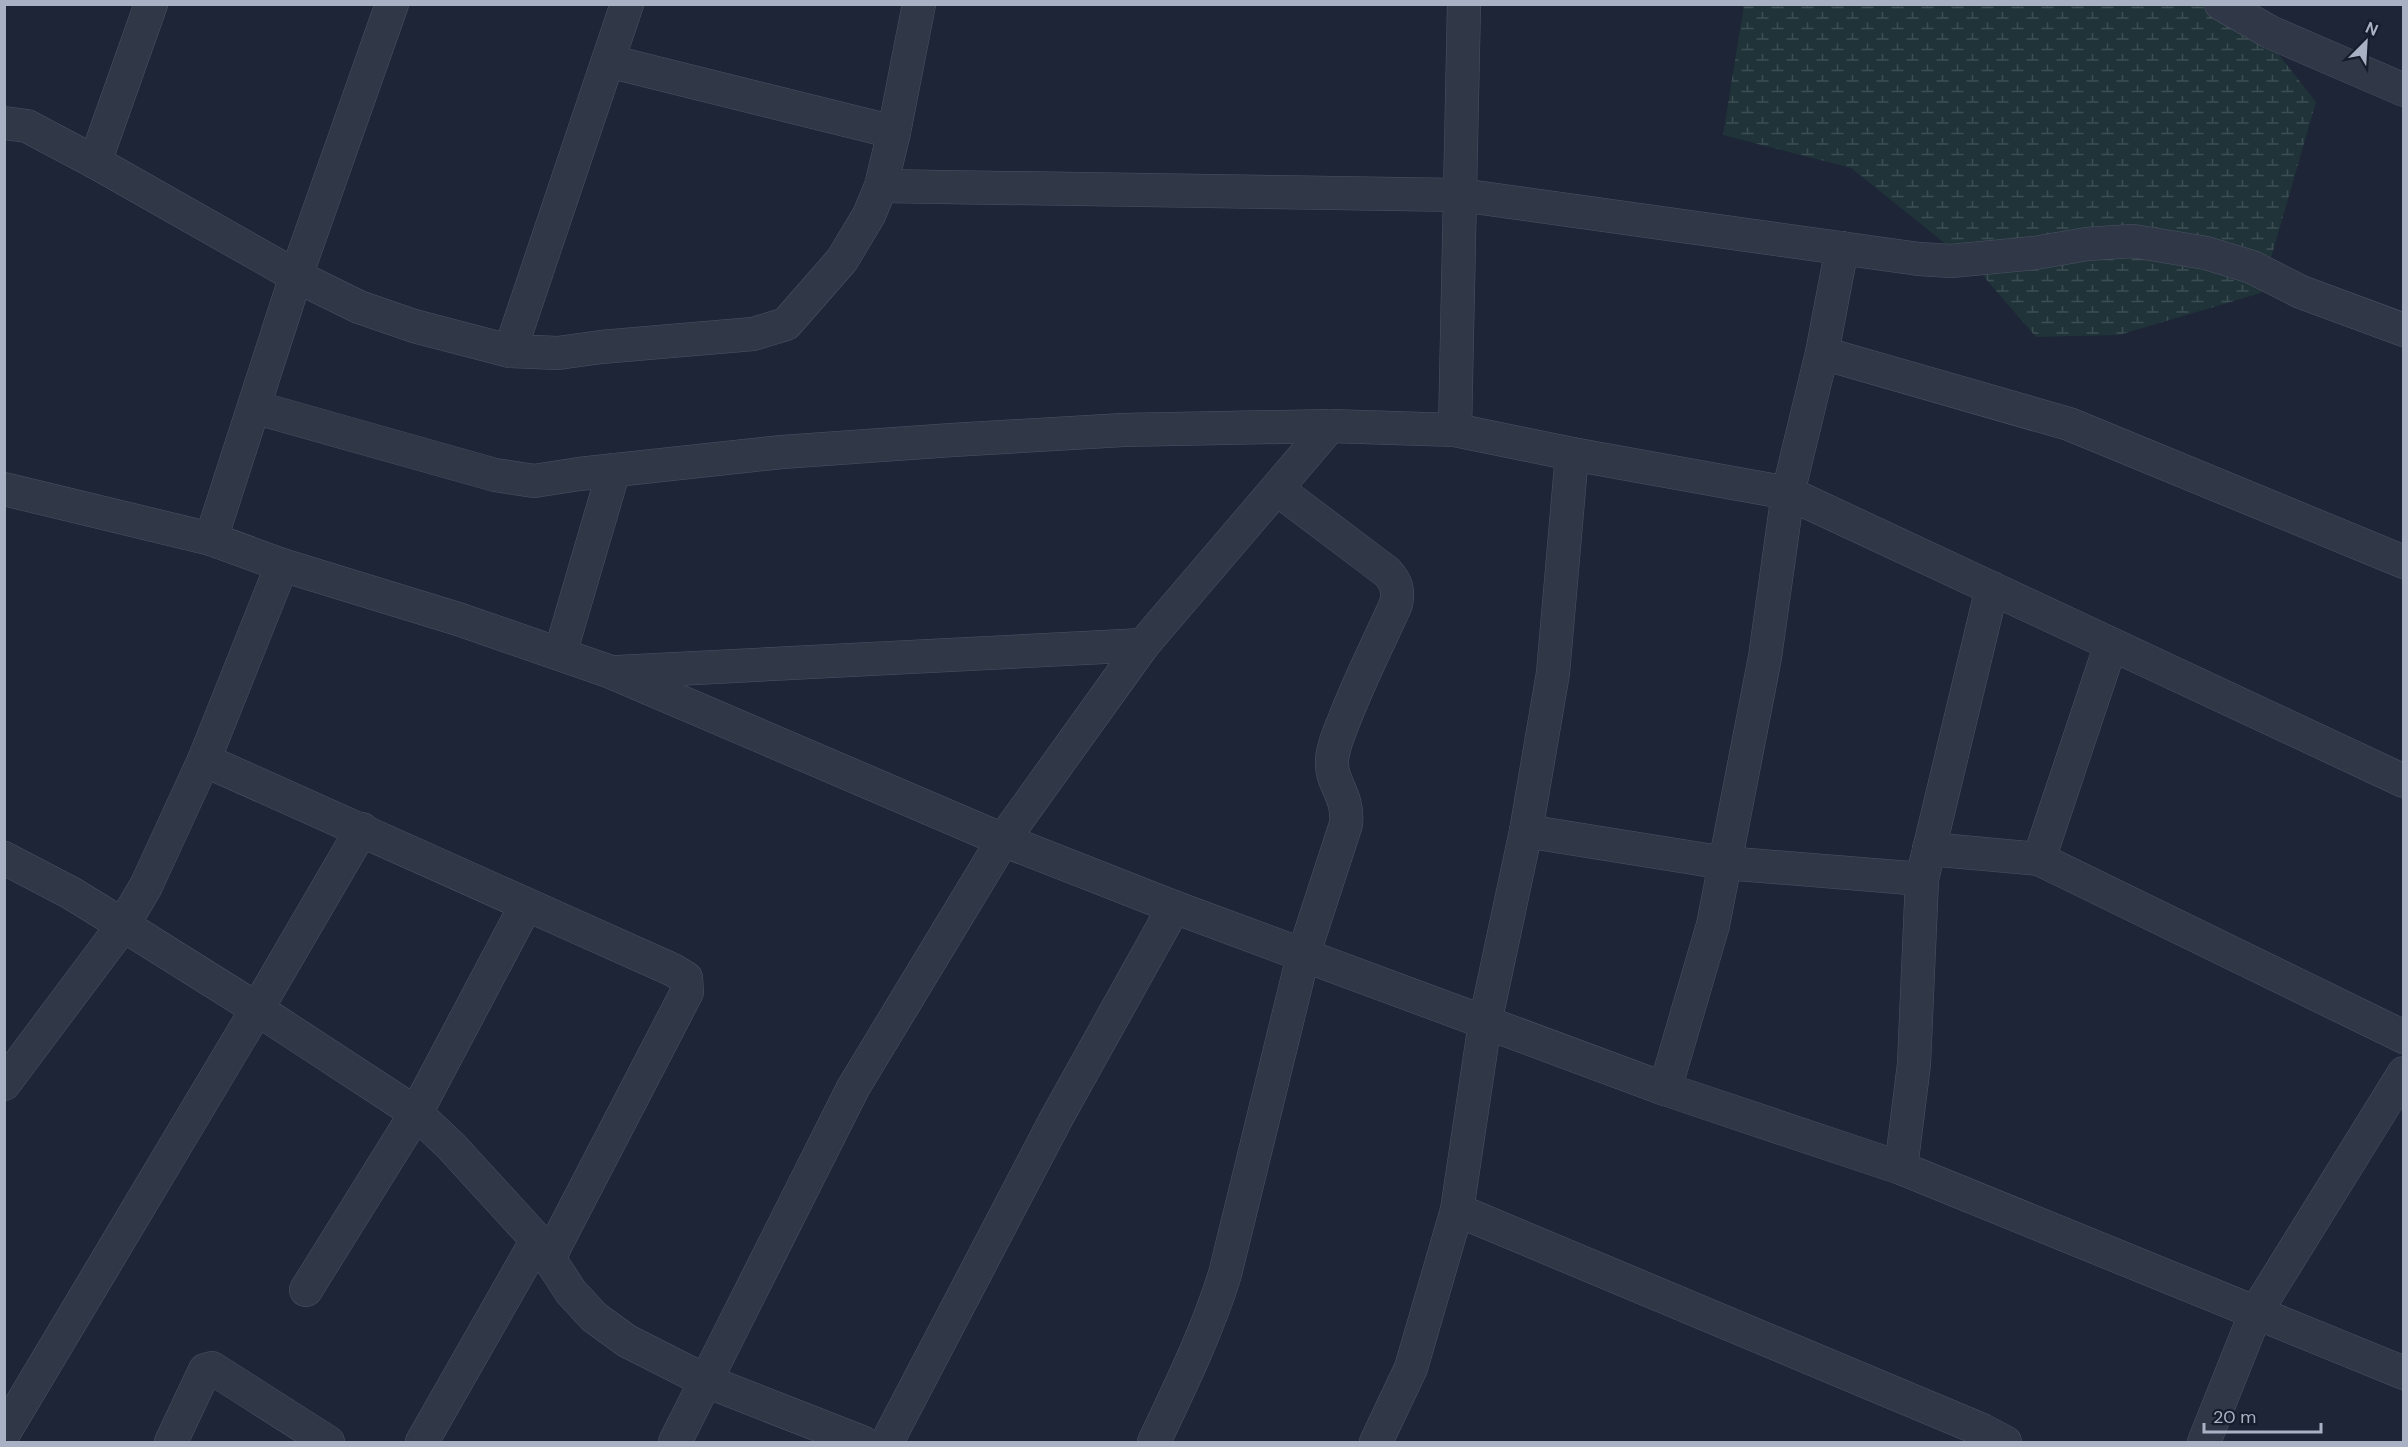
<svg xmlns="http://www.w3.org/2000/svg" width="2408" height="1447" viewBox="0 0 2408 1447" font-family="'DM Sans',sans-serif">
<defs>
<pattern id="wetland-marsh" width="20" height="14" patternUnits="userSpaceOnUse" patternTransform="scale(1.5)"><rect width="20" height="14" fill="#1f3338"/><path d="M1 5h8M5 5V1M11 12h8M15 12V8" fill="none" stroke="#3d4e53"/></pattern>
</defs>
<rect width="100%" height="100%" fill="#1d2537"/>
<!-- wetland -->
<polygon fill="url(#wetland-marsh)" points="1744,5 2240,5 2316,102 2261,293 2119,335 2036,337 1978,270 1851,168 1723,135"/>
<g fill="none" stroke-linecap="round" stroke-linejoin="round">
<defs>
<g id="minor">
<polyline points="2221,4 2270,32 2404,90"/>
<polyline points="608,61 894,132"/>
<polyline points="4,123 27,126 95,162 296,276 359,307 414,326 510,351 558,353 601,347 753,334 786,324 842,260 869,215 881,186 894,132 919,4"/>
<polyline points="95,162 151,4"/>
<polyline points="881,186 1460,195 1919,259 1951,261 2035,253 2087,244 2133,241 2206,253 2252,267 2301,292 2404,330"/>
<polyline points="510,351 627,4"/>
<polyline points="1822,353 1842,248"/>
<polyline points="254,407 495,475 534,481 579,474 782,452 952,440 1123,430 1330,426 1455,430 1572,454 1788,493 1822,353 2069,424 2404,562"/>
<polyline points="1455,430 1464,4"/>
<polyline points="4,489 211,539 282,565 458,619 611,672 1003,840 1174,907 1665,1089 1901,1168 2404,1373"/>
<polyline points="211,539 296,276 392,4"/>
<polyline points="2111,644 2039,859 2404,1037"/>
<polyline points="560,654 614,470"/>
<polyline points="618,672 1143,645"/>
<polyline points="204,760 673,970 686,978 687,992 549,1258"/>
<polyline points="1526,831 1725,863 1922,879 1914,1064 1901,1168"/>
<polyline points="1929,849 2039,859"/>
<polyline points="4,858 71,893 123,925 257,1009 416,1113 451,1146 537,1240 571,1292 594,1317 627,1341 706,1381 862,1442"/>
<polyline points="1922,879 1992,588"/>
<polyline points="4,1084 123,925 146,886 204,760 282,565"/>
<polyline points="1665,1089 1713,925 1765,657 1788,493 2404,781"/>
<polyline points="1457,1210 1982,1430 2005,1442"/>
<polyline points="306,1290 416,1113 526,905"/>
<polyline points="4,1433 257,1009 362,829"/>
<polyline points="171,1442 205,1370 212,1368 328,1442"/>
<polyline points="422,1442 537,1240"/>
<polyline points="675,1442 853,1088 1003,840 1143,645 1330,426"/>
<polyline points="887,1442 1056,1119 1174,907"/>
<path d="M1154 1442C1180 1387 1207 1332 1225 1274L1303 956 1346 824C1349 795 1331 784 1332 762 1332 748 1340 731 1345 718 1360 679 1379 642 1396 604 1399 590 1396 582 1387 572L1277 489"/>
<polyline points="1376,1442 1411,1368 1457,1210 1485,1023 1526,831 1553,673 1572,454"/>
<polyline points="2204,1442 2256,1312 2404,1073"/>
</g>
</defs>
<!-- minor casing -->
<use href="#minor" stroke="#4b5263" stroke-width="34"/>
<!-- minor -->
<use href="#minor" stroke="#303848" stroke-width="33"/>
</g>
<!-- border -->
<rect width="2408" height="1447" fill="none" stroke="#a9b1c5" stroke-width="12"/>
<!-- north arrow -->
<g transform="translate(2366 42) rotate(24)" stroke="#161d2c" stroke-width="4.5" paint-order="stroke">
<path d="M0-4.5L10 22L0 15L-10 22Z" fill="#a9b1c5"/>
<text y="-9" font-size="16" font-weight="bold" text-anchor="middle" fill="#a9b1c5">N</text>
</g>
<!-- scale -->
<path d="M2204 1423v9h117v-9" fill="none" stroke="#a9b1c5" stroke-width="3"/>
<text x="2213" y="1423" font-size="18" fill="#a9b1c5" stroke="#161d2c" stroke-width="4.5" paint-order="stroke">20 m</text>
</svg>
